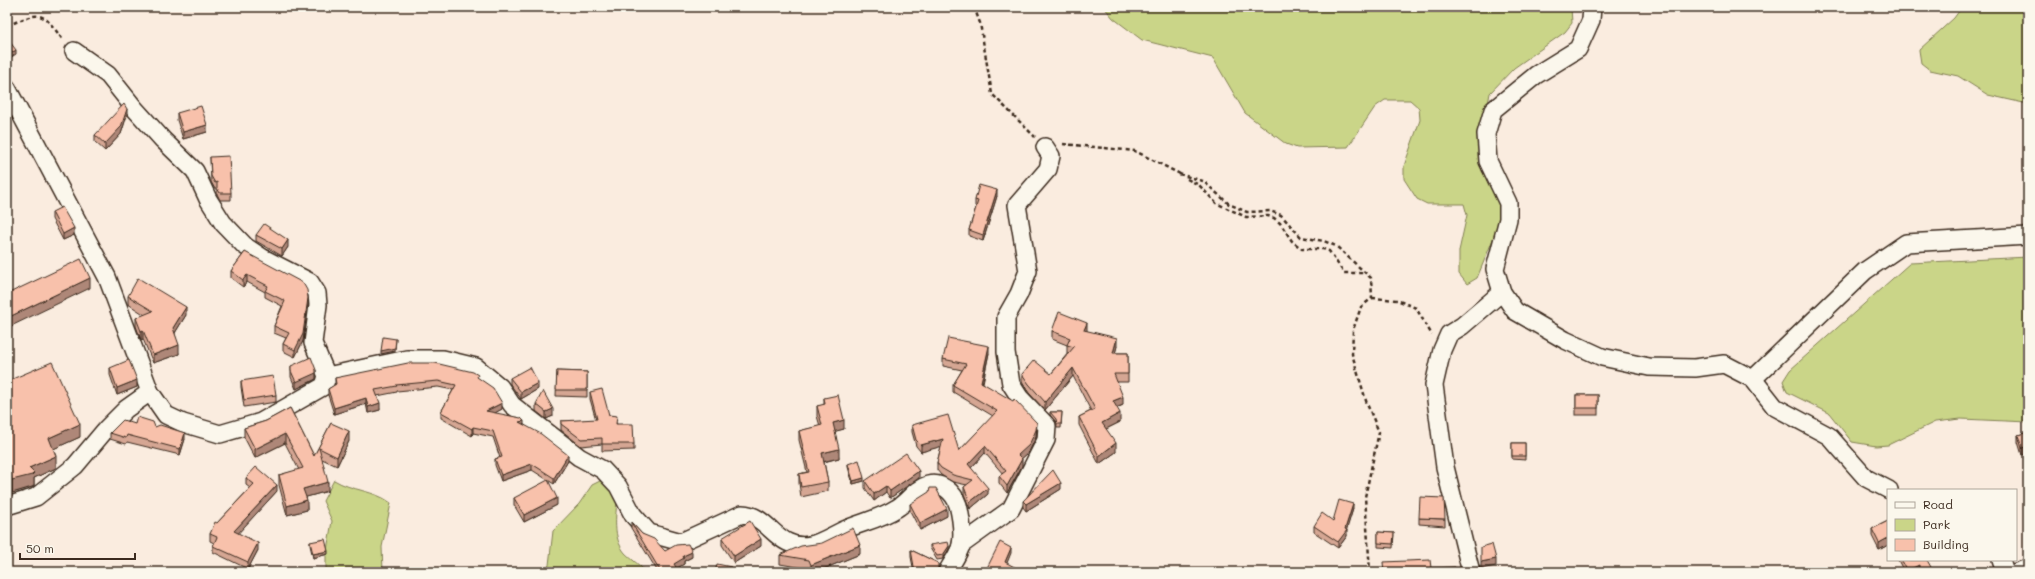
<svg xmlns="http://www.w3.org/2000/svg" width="2035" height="579" viewBox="0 0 2035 579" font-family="Mali,sans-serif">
<rect width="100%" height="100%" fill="#faecdf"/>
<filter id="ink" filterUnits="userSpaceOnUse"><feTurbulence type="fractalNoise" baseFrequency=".025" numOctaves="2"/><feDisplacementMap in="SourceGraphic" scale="8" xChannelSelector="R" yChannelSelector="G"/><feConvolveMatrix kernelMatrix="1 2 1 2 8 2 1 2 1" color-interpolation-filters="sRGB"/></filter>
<g filter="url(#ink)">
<!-- green -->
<g fill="#cad588" stroke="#828053">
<polygon points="1104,7 1571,7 1572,23 1565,32 1514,68 1490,93 1480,148 1482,171 1501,203 1503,215 1477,278 1467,284 1459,274 1459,251 1467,215 1464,204 1427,204 1417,199 1404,179 1404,166 1420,120 1419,108 1410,100 1385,100 1375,107 1348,147 1297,148 1286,144 1245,113 1213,58 1142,40 1113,18"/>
<polygon points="1962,7 2028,7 2028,104 1988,95 1958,76 1930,70 1921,63 1919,50 1954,18"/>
<polygon points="2028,257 2028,422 1961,419 1935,422 1888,445 1876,446 1852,442 1829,413 1787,392 1783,381 1790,370 1910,263"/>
<path d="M334 480C352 491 374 490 391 503L382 547 383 572H326V556L332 521 323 501Z"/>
<path d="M602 480 617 498C616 517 612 537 625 553 632 560 640 565 646 572H545L549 565 553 531 579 504 592 485Z"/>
</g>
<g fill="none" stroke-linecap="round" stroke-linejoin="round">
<defs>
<g id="minor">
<polyline points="1592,7 1591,20 1578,49 1536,75 1493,110 1486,134 1488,161 1508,203 1508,219 1495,269 1502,292 1515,311 1565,340 1602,357 1649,367 1695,368 1724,364 1753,379 1775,407 1829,436 1866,478 1889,490"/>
<polyline points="7,88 107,277 150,392 166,415 183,423 220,434 261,422 324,386 327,376 313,343 318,305 317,293 310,282 263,258 245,246 223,223 208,199 195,171 163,140 135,109 108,75 74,51"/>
<path d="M327 376 407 359H443L476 367 500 387 512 405 579 457 603 470 618 486 633 515 649 533 681 542 742 514C770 515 776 551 810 545 821 543 833 535 844 530 862 522 880 519 897 508 909 501 914 489 928 485 942 481 954 493 958 505 961 517 963 533 961 545 959 554 951 564 947 572"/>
<polyline points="1753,379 1865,271 1906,243 2028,236"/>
<polyline points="7,506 36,497 75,466 107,428 126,409 150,392"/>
<polyline points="961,545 1011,509 1046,440 1047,426 1020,398 1011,384 1006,352 1006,317 1019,294 1028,271 1017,205 1048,169 1051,156 1045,147"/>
<polyline points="2001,560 2005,572"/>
<polyline points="1471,572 1445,467 1434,385 1442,350 1449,334 1462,326 1502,292"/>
<polyline points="2017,572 2028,568"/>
</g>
</defs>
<!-- minor casing -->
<use href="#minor" stroke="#3b2a1e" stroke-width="20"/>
<!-- path -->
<g stroke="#3b2a1e" stroke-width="2.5" stroke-dasharray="4 3" stroke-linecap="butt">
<polyline points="974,7 980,23 992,94 1035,137"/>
<path d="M7 26C41 11 41 10 63 40"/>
<polyline points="1063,144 1135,151 1180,174"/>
<polyline points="1179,174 1203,181 1229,204 1247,212 1270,211 1281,215 1301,237 1324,241 1336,246 1371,278 1372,298 1361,307 1353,330 1352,354 1367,404 1379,432 1365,497 1370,572"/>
<polyline points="1187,179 1199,185 1216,203 1246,217 1268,216 1274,218 1280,223 1292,241 1302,249 1323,249 1329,251 1344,273 1364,273"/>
<polyline points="1372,298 1397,300 1416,308 1432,335"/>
</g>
<!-- minor -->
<use href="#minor" stroke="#fbf7ec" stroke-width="17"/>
</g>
<!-- wall -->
<g fill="#d5a693" stroke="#3b2a1e">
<polygon points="177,113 207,132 183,139 177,120"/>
<polygon points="127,115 121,134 105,151 95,142 95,135"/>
<polygon points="210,157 231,193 231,200 220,200 217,194 217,189 215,189 211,182"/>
<polygon points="997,196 983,241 969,236 969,230 976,207 975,206 975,200"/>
<polygon points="52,212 74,235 63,240 52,219"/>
<polygon points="256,235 288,247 282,256 256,241"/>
<polygon points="245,252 308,305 303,341 295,357 283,351 283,344 286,338 274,333 274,326 282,306 265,297 265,292 247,282 243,287 231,278 231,271"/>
<polygon points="128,296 186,315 175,333 179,354 153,363 143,339 141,340 136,326 136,318 145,315 128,304"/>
<polygon points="1052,331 1087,331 1117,346 1115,353 1128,353 1128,382 1117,382 1123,405 1117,408 1120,422 1106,429 1116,452 1099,464 1079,425 1079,417 1091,411 1073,376 1045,410 1029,393 1022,382 1022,374 1051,374 1068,353 1067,353 1067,345 1052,339"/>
<polygon points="989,353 983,383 1037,430 1036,437 1029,452 1021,459 1022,466 1007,493 999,483 999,476 1003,474 985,453 971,468 988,494 970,509 964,494 964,487 967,485 953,482 941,475 937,470 937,463 941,446 921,452 916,446 912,432 912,425 959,451 993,416 953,392 953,385 962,370 943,366 943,359"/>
<polygon points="291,366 316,377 316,379 296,389 291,377"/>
<polygon points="110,368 137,387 117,395 110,375"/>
<polygon points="557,371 587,372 587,397 556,396"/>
<polygon points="335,378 478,378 502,409 494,413 524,425 568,461 554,484 532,470 501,481 495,465 495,459 500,458 493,437 473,433 472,436 441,418 441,412 453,390 438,387 397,391 397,392 377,396 380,410 368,413 366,404 334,414 328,395 328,389 335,385"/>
<polygon points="510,378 538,389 521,399 510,384"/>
<polygon points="10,380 80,437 53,449 56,468 34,478 34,486 32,487 12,493 9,483 7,485"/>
<polygon points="241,381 276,395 276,402 244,407 241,387"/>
<polygon points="590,392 634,444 634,450 602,451 602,444 581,446 561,430 561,421 596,420 590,399"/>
<rect x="1576" y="395" width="22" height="20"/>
<polygon points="824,398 844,429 835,431 839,458 824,462 828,482 828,491 801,497 799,483 799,474 807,472 799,440 799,431 820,426 817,416 817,406 824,405"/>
<polygon points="536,404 553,416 546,419 536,411"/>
<polygon points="290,408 314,456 331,423 349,441 337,466 322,459 328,491 306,497 307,510 287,515 279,485 279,475 299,470 285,443 255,458 244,437 244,428 266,421"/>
<polygon points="1050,412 1062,412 1061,428 1057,428 1056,422 1050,415"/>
<polygon points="135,424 155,427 185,439 180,455 127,442 126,444 110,439 110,433"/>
<polygon points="2028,432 2022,455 2018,442 2018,435"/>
<polygon points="1512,443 1525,443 1525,460 1512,459"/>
<polygon points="848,464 864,481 853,484 848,467"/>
<polygon points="246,478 277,491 238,533 258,550 248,569 213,552 213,546 214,543 210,541 210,534 217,523 250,488 246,485"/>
<polygon points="919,478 890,498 886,492 874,501 865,488 865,481"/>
<polygon points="1061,489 1026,511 1023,507 1023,501"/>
<polygon points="514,498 557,505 524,522 514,505"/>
<polygon points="910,504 947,516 920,530 910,511"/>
<polygon points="1353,509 1346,530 1347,536 1338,548 1314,532 1314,526 1333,521"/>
<polygon points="1419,518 1445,519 1445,526 1419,524"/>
<polygon points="1888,521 1888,545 1879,550 1872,536 1872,529"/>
<polygon points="631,522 642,534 665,551 692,557 684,561 684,564 677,568 679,572 658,572 631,528"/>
<polygon points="1378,532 1394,533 1393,548 1378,547"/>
<polygon points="722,538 761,546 734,563 722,545"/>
<polygon points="310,542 328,554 313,558 310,545"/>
<polygon points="930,545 949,549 943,559 937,560 930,548"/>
<polygon points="911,550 938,563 938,572 914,572 911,557"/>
<polygon points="860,554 816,572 810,572 809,569 780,564 780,555"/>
<polygon points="1898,560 1927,560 1919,571 1917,572 1904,572"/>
</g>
<!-- shaded-wall -->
<g fill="#ae8778" stroke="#3b2a1e">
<polygon points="16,50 16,54 7,60 7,56"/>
<polygon points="127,109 127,115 121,134 105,151 105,144"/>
<polygon points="207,125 207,132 183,139 183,132"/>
<polygon points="997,190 997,196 983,241 983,235"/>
<polygon points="74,228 74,235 63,240 63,234"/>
<polygon points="288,240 288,247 282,256 282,249"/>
<polygon points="247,275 247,282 243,287 243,280"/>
<polygon points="90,278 90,288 7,328 7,318"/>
<polygon points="308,298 308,305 303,341 295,357 295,350"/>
<polygon points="186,307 186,315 173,336 173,328"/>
<polygon points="1087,323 1087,331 1084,330"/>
<polygon points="143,330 143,339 141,340 141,331"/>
<polygon points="1117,338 1117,346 1113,362 1113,353"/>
<polygon points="396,339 395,351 381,354 381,351"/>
<polygon points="179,345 179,354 153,363 153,355"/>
<polygon points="989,346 989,353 981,389 981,382"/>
<polygon points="1073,368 1073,376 1045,410 1045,402"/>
<polygon points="316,370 316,379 296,389 296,382"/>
<polygon points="137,380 137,387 117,395 117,388"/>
<polygon points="538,383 538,389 521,399 521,392"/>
<polygon points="1123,397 1123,405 1113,409 1113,401"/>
<polygon points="366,398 366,404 334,414 334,408"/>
<polygon points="380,403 380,410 368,413 368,407"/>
<polygon points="502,403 502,409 486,418 486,411"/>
<polygon points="553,409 553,416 546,419 546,412"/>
<polygon points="1120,413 1120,422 1102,431 1102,423"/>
<polygon points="844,420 844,429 833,432 833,423"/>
<polygon points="524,421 524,427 519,422"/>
<polygon points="1037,423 1036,437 1029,452 1018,462 1018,455"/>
<polygon points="80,424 80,437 49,451 49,438"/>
<polygon points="473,427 473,433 472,436 472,429"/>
<polygon points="349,431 349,441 337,466 337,457"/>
<polygon points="185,433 185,439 180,455 180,449"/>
<polygon points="285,434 285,443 255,458 255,449"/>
<polygon points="943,439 943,446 921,452 921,445"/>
<polygon points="1116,443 1116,452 1099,464 1099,456"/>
<polygon points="985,446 985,453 968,471 968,464"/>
<polygon points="2028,446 2028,453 2022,455 2022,448"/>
<polygon points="839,449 839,458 822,462 822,453"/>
<polygon points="568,455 568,461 554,484 554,478"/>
<polygon points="56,456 56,468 34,478 34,486 32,487 12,493 12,480 29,468"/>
<polygon points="1022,459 1022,466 1007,493 1007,486"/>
<polygon points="532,464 532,470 501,481 501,475"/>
<polygon points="9,471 9,483 7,485 7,472"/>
<polygon points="919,471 919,478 890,498 890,491"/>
<polygon points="864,478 864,481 853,484 853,481"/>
<polygon points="328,482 328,491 303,498 303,489"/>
<polygon points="1061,483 1061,489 1026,511 1026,504"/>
<polygon points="277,485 277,491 234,538 234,531"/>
<polygon points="886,486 886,492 874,501 874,494"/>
<polygon points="988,488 988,494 970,509 970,502"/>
<polygon points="557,498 557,505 524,522 524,515"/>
<polygon points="307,500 307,510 287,515 287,506"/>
<polygon points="1353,504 1353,509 1346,532 1347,530 1347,536 1338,548 1338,542 1345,529"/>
<polygon points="947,509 947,516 920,530 920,523"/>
<polygon points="1888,538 1888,545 1879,550 1879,543"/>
<polygon points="761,539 761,546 734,563 734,556"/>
<polygon points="258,543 258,550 248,569 248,562"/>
<polygon points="860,545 860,554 816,572 811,572 811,565"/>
<polygon points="949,546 949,549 943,559 943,555"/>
<polygon points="1011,548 1011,553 1005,568 1005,562"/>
<polygon points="328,551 328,554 313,558 313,554"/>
<polygon points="692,552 692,557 684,561 684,564 674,570 674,564 683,556"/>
<polygon points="1496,559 1496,566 1481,569 1481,562"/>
<polygon points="1919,565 1919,571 1917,572 1907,572 1907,571"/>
</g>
<!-- building -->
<g fill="#f8c1ab" stroke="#3b2a1e">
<polygon points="7,38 16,50 7,56"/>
<polygon points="124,104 127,109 121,127 105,144 95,135"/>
<polygon points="201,106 207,125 183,132 177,113"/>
<polygon points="229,156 231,193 220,193 217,188 217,182 215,183 211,176 210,157"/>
<polygon points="979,185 997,190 983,235 969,230 978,201 975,200"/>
<polygon points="62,207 74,228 63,234 52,212"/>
<polygon points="264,224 288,240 282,249 256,235"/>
<polygon points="245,252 303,283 307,290 308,298 303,334 295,350 283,344 289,333 274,326 285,301 265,291 268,286 247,275 243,280 231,271"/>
<polygon points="81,259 90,278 7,318 7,294"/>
<polygon points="138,278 186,307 173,328 179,345 153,355 143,330 141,331 136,318 153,311 128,296"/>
<polygon points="1059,312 1087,323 1084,330 1117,338 1113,353 1128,353 1128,374 1114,374 1123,397 1113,401 1120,413 1102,423 1116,443 1099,456 1079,417 1095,409 1073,368 1045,402 1029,384 1022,374 1034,360 1051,374 1074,347 1067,345 1070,338 1052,331"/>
<polygon points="383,337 396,339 395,348 381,351"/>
<polygon points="948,338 989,346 981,382 1013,401 1014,399 1037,423 1036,430 1029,445 1018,455 1022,459 1007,486 999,476 1006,471 985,446 968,464 988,488 970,502 964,487 973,480 953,475 941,468 937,463 943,439 921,445 916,440 912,425 948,415 959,451 997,411 953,385 966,364 943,359"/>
<polygon points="311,357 316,370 316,373 296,382 291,371 291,366"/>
<polygon points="129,360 137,380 117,388 110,368"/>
<polygon points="52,362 80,424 49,438 56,456 29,468 34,473 32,475 12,480 9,471 7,472 7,372 10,380"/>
<polygon points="408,363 435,363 473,372 478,375 477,377 493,388 502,403 486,411 521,418 524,421 519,422 541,434 568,455 554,478 532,464 501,475 495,459 502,457 493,431 473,427 472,429 441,412 456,385 438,381 396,385 397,386 375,390 380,403 368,407 366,398 334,408 328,389 336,384 335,378"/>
<polygon points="530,367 538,383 521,392 510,378"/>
<polygon points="557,371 587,372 587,390 556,390"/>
<polygon points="273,376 276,395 244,400 241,381"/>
<polygon points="602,389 609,415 617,416 616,424 633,424 634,444 602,444 602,438 581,439 561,424 561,421 597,419 590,392"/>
<polygon points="543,391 553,409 546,412 536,404"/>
<polygon points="838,395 844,420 833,423 839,449 822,453 828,482 801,487 799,474 809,472 799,431 822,425 817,406 825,404 824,398"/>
<rect x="1576" y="395" width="22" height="13"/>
<polygon points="290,408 314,456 331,423 349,431 337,457 319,448 328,482 303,489 307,500 287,506 279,475 303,468 285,434 255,449 244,428 266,421"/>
<polygon points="1050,412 1062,412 1061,424 1057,424 1056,419"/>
<polygon points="137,417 153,422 155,427 160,425 185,433 180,449 127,435 126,438 110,433 123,420 135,424"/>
<polygon points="2028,432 2028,446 2022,448 2018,435"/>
<rect x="1512" y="443" width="13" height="13"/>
<polygon points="906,453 919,471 890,491 886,486 874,494 865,481"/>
<polygon points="859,460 864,478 853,481 848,464"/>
<polygon points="256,467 277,485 234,531 258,543 248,562 213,546 217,537 210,534 215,522 217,523 254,484 246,478"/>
<polygon points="1053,470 1061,483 1026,504 1023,501"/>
<polygon points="548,480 557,498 524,515 514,498"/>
<polygon points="930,488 936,488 947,509 920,523 910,504 929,492"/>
<polygon points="1420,497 1444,498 1445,519 1419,518"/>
<polygon points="1339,500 1353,504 1345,529 1347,530 1338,542 1314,526 1322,513 1333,521"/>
<polygon points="750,521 761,539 734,556 722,538"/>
<polygon points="1888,521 1888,538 1879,543 1872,529"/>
<polygon points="631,522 642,534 654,539 665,551 676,545 688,544 692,552 683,556 684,558 674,564 679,572 661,572"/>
<polygon points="853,528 860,545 811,565 809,560 780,555 801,546 822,543"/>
<polygon points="1378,532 1394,533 1393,544 1378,543"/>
<polygon points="325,539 328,551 313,554 310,542"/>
<polygon points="948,542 949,546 943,555 937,556 930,545"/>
<polygon points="1000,542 1011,548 1005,562 1022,571 1022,572 985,572"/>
<polygon points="1492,544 1496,559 1481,562 1481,547"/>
<polygon points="911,550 938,563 938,569 922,572 915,572"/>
<polygon points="1430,560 1431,568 1455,567 1455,572 1384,572 1383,562"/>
<polygon points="1901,560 1927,560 1932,569 1931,572 1919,572 1919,565 1907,571"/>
<polygon points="717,564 731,567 729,572 715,572"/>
</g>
</g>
<!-- margin -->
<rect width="2035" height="579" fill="none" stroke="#fbf7ec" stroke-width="24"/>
<rect x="12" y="12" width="2011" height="555" fill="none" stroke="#3b2a1e" stroke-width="1.5" filter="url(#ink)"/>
<!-- legend -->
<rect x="1887" y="489" width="130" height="72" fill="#fbf7ec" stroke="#aea59a"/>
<rect x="1895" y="502" width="20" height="6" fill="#fbf7ec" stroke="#aea59a"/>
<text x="1923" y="509" font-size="12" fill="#3b2a1e">Road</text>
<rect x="1895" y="519" width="20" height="12" fill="#cad588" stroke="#aea59a"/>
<text x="1923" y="529" font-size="12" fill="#3b2a1e">Park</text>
<rect x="1895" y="539" width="20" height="12" fill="#f8c1ab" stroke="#aea59a"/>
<text x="1923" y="549" font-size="12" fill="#3b2a1e">Building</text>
<!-- scale -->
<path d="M20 553v6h115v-6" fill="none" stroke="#3b2a1e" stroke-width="2"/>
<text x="26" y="553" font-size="12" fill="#3b2a1e" stroke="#fbf7ec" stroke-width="3" paint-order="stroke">50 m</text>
</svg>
